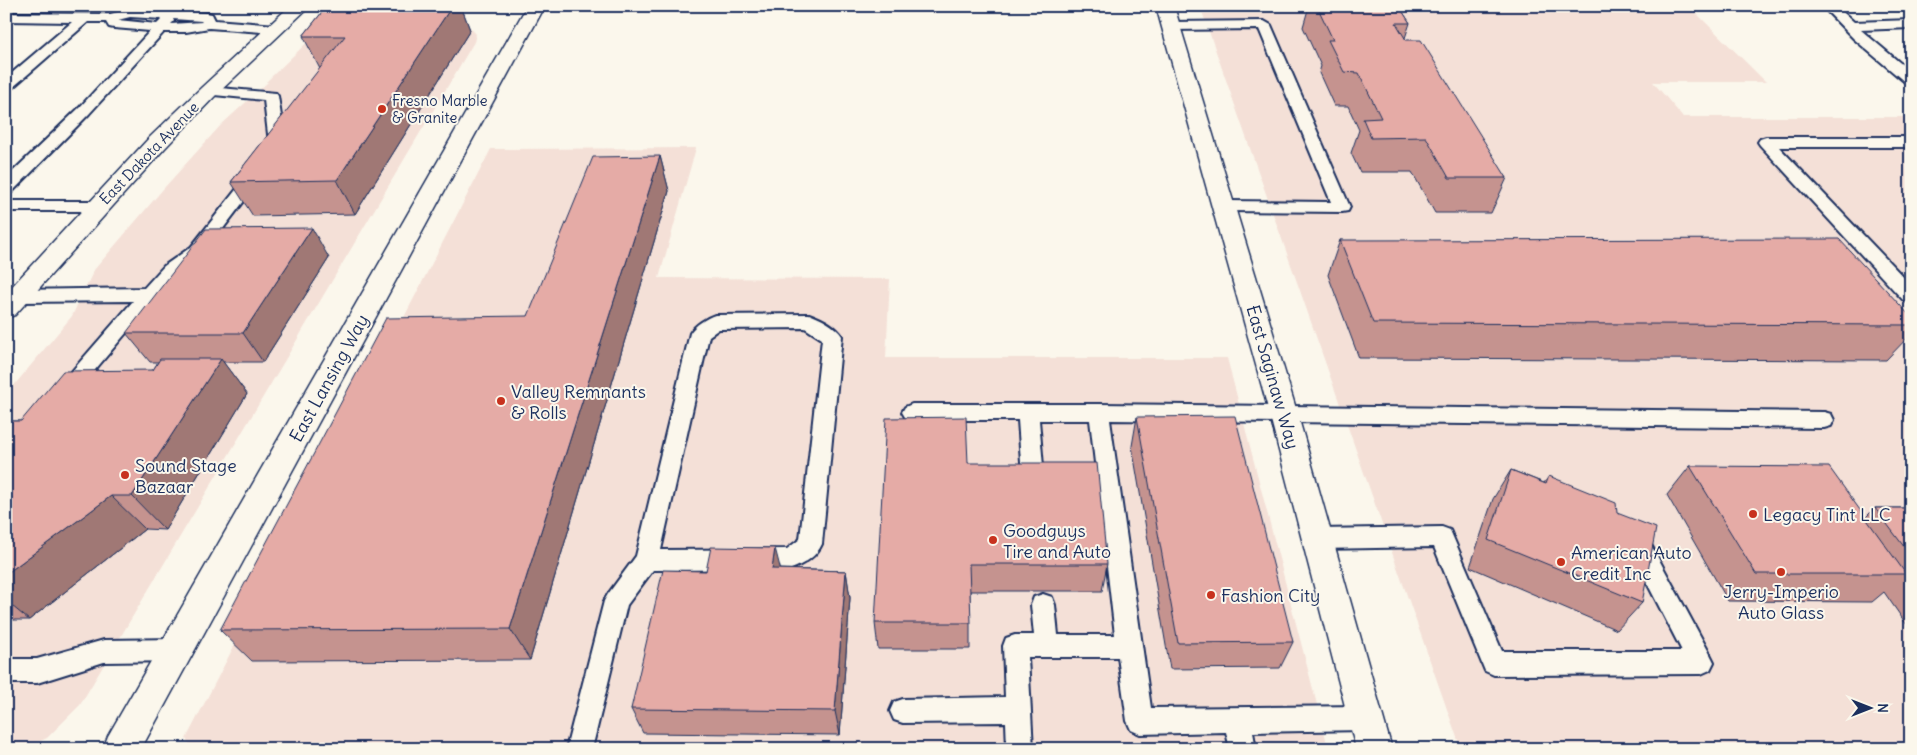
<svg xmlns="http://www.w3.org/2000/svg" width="1917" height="755" viewBox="0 0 1917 755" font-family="Delius,sans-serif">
<rect width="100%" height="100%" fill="#fbf7ec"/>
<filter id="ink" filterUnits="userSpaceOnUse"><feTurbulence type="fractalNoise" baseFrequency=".02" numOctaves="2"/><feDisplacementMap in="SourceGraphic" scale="10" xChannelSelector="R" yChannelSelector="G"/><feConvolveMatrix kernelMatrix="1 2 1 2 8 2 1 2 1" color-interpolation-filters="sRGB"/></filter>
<g filter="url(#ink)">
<!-- built -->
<g fill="#f4e0d7">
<polygon points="1200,6 1689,6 1766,82 1653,82 1683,117 1911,117 1911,749 1461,749"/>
<polygon points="468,25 476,34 474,42 80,705 47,738 24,749 6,749 6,395 72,316 94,270 164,188 221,125 268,82 266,82 323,27"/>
<polygon points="696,148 659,278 890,279 886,358 1227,358 1327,743 1323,749 193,749 186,739 491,149"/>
</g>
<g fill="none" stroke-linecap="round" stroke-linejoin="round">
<defs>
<g id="service">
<polygon points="1822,6 1836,6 1854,22 1911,20 1911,28 1861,30 1911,72 1911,84 1906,83 1854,39"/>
<path d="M130 9 207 13 212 14 215 20 276 25 283 29 276 33 209 28 186 32H164L89 114 12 192 6 193V178L79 108 150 31 114 28 109 27 106 22H88L11 89 6 90V78L72 22 6 21V13L110 14ZM130 17 162 19 157 24 118 20ZM173 19 201 21 202 22 171 24 174 21Z"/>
<polygon points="1264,21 1271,25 1350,207 1348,211 1342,212 1224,211 1218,210 1216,206 1218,202 1224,201 1331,202 1259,29 1171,30 1164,26 1171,22"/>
<polygon points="209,87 276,93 278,96 285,143 280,155 268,155 266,152 269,143 264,100 204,94 202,91 204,88"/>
<polygon points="1766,137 1911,137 1911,147 1779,147 1911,285 1911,303 1904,301 1760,145 1758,142 1760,139"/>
<polygon points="256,170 262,172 264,175 203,255 176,274 73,396 66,398 59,396 56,391 59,386 133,301 18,302 11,300 9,296 11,292 18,290 144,288 164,266 191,247 250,172"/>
<polygon points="6,201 98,201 104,202 106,206 104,210 98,211 6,211"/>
<path d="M809 314C820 318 836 326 842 336L822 544C817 556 803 565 791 569L653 570 627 605 592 749H566L604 601 608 594 636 556 690 333C695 325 706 318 715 315ZM805 328 822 339 800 539 787 549 661 550 709 336 719 329Z"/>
<polygon points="912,404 1099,404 1824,412 1831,414 1834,420 1831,426 1824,428 1110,420 1151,708 1365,706 1374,709 1378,718 1374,727 1365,730 1253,732 1256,749 1230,749 1226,732 1140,734 1131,730 1127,721 1118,657 1028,657 1033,749 1007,749 1006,722 903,723 894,720 890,711 894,702 903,699 1005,697 1003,646 1006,638 1015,635 1034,635 1031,605 1034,597 1043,594 1052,597 1055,605 1058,635 1115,635 1090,420 1039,420 1045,489 1042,495 1034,498 1026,495 1023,489 1018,420 912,420 905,417 902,412 905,407"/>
<polygon points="1442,527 1450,530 1453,537 1502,651 1682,651 1629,548 1633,541 1641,538 1649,541 1710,654 1714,662 1710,670 1701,674 1494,675 1485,671 1434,547 1318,549 1310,546 1307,539 1310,532 1318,529"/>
<polygon points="178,639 187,642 190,650 187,658 178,661 104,662 37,683 6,683 6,659 37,659 104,640"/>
</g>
<g id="minor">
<polygon points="527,6 545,6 141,749 103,749 108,736"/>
<polygon points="1156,6 1174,6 1297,412 1392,749 1356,749 1269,412"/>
</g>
<polygon id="tertiary" points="290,6 310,6 216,95 165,148 15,315 6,318 6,293 149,138 202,87"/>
</defs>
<!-- service casing -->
<use href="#service" stroke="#1b2f5e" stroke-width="4"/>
<!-- minor casing -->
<use href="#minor" stroke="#1b2f5e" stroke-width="3"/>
<!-- tertiary casing -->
<use href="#tertiary" stroke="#1b2f5e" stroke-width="3"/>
<!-- service -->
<use href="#service" fill="#fbf7ec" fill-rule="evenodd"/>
<!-- minor -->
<use href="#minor" fill="#fbf7ec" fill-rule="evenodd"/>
<!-- tertiary -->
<use href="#tertiary" fill="#fbf7ec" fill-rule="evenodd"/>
</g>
<!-- wall -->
<g fill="#c5938f" stroke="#1b2f5e">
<polygon points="327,6 461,6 470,30 355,214 253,216 231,182 320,69 303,36"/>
<polygon points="1309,6 1399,6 1410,23 1405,38 1507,178 1491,213 1435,213 1412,172 1360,172 1351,153 1359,130 1348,106 1334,106 1319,73 1321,66 1303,27"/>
<polygon points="660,156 669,191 530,660 252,661 220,630 528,316"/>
<polygon points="1340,240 1911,317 1911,334 1886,360 1359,358 1328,275"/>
<polygon points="329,258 263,362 223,362 247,394 165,530 145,529 29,620 6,620 6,421 21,421 153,370 158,362 150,362 126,333"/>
<polygon points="1137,417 1293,642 1280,668 1170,669 1132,446"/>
<polygon points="968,463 1107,564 1102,591 970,591 970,649 878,649 875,623"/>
<polygon points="1690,466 1865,518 1875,508 1911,508 1911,631 1884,592 1872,602 1728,601 1667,495"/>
<polygon points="1511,470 1544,483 1549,476 1617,513 1642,603 1617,630 1470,567 1493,499"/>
<polygon points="780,569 846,571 850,598 840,735 643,733 631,709 706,571"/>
</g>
<!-- shaded-wall -->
<g fill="#a07874" stroke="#1b2f5e">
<polygon points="452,6 461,6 470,30 355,214 337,180"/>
<polygon points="660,156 669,191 530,660 510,629"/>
<polygon points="312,228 329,258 263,362 243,333"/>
<polygon points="221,359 247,394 165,530 132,496"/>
<polygon points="111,496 145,529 29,620 6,601 6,574"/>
<polygon points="775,548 782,575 772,569"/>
<polygon points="846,571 850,598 840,735 835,711"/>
</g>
<!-- building -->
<g fill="#e5aba6" stroke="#1b2f5e">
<polygon points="327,6 452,6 337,180 231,182 345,36 303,36"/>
<polygon points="1317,6 1399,6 1410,23 1396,23 1406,40 1421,40 1507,178 1449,178 1426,137 1371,138 1363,119 1381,118 1359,73 1344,72 1328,40 1333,40"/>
<polygon points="660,156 510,629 220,630 386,318 528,316 593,157"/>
<polygon points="312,228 243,333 126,333 206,229"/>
<polygon points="1839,239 1911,317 1911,325 1373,323 1340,240"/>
<polygon points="160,359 221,359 132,496 111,496 6,574 6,421 21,421 63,371 153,370"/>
<polygon points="1235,416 1293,642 1178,643 1137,417"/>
<polygon points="966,417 968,463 1097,463 1107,564 969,564 971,623 875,623 886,418"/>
<polygon points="1690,466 1829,467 1906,574 1756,574"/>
<polygon points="1511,470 1546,484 1549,476 1616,503 1617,513 1656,528 1642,603 1488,540"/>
<polygon points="1875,508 1911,508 1911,556"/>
<polygon points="711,547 775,548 772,569 846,571 835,711 631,709 663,570 706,571"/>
</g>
</g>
<!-- markers -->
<g fill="#c8321e" stroke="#fbf7ec" stroke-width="2">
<circle cx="382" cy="109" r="5"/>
<circle cx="501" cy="401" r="5"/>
<circle cx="125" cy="475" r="5"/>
<circle cx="1753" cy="514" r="5"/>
<circle cx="993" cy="540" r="5"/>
<circle cx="1561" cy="562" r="5"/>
<circle cx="1781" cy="572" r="5"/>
<circle cx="1211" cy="595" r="5"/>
</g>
<g text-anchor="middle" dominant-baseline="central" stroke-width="4" stroke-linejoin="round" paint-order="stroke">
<!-- far-poi labels -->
<g font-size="15" fill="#1b2f5e" stroke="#fbf7ec" text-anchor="start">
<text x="392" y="100">Fresno Marble<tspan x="392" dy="17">&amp; Granite</tspan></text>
</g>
<!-- far-street labels -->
<g font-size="15" fill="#1b2f5e" stroke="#fbf7ec">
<text transform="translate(149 153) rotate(-46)">East Dakota Avenue</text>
</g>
<!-- street labels -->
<g font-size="18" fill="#1b2f5e" stroke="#fbf7ec">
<text transform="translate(1273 377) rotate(74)">East Saginaw Way</text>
<text transform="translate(329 378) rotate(-61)">East Lansing Way</text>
</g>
<!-- poi labels -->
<g font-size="18" fill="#1b2f5e" stroke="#fbf7ec" text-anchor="start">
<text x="511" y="391">Valley Remnants<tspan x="511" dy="21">&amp; Rolls</tspan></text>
<text x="135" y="465">Sound Stage<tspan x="135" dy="21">Bazaar</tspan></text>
<text x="1763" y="514">Legacy Tint LLC</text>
<text x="1003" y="530">Goodguys<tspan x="1003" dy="21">Tire and Auto</tspan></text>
<text x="1571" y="552">American Auto<tspan x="1571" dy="21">Credit Inc</tspan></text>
<text x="1781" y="591" text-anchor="middle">Jerry-Imperio<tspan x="1781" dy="21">Auto Glass</tspan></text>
<text x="1221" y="595">Fashion City</text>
</g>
</g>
<!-- margin -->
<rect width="1917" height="755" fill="none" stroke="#fbf7ec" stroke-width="25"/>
<rect x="12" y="12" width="1892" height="730" fill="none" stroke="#1b2f5e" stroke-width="2" filter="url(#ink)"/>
<!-- north arrow -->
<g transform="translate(1870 708) rotate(90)" stroke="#fbf7ec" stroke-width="4" paint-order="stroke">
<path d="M0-4L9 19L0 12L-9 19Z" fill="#1b2f5e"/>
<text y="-8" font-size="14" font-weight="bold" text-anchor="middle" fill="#1b2f5e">N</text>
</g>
</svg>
